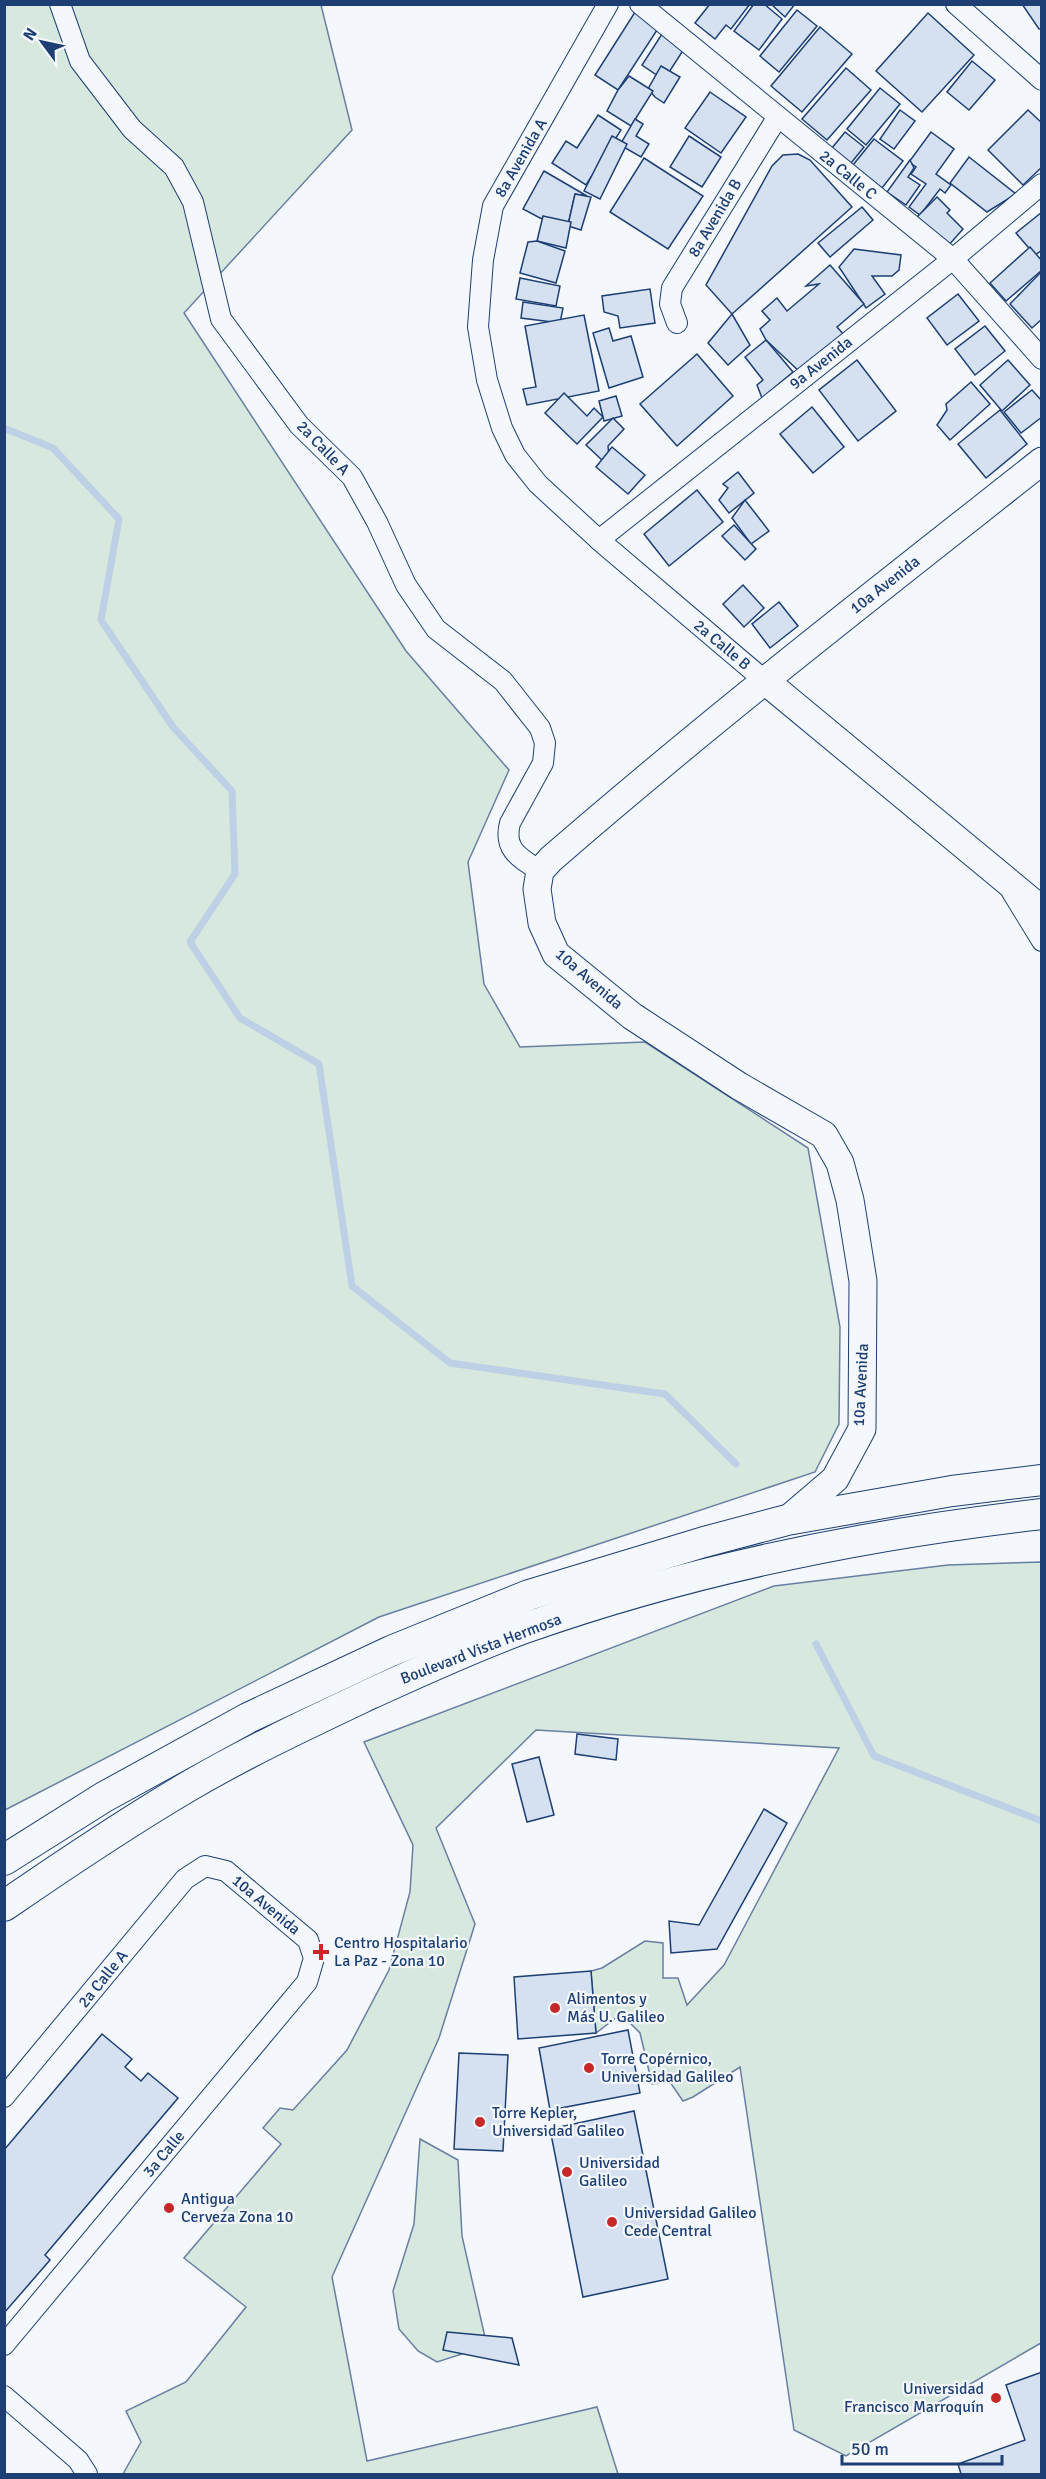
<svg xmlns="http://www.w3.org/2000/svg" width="1046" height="2479" viewBox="0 0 1046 2479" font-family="Signika,sans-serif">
<rect width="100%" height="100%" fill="#f4f7fb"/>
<!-- green -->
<g fill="#d7e8df" stroke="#687fa3" stroke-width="1.5">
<polygon points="5,5 321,5 352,130 184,313 406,651 509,770 468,862 484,984 520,1047 645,1042 808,1148 840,1327 839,1424 815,1472 379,1617 5,1810"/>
<polygon points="1041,1562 1041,2343 846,2456 794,2430 740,2067 693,2097 683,2101 670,2082 652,2084 640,2033 621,2014 596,2033 591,1971 602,1968 645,1941 663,1943 663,1978 678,1978 687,2005 724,1965 839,1748 536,1730 436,1828 475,1924 439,2038 332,2277 367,2461 597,2407 618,2474 123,2474 141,2442 126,2411 186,2382 246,2307 184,2258 281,2144 263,2128 280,2108 293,2110 347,2050 389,1970 410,1892 413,1845 364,1742 774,1586 948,1565"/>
<polygon points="420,2139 458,2160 462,2236 487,2346 437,2362 418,2351 399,2329 393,2291 414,2224"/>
</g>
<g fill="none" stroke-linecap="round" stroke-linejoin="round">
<!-- stream -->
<g stroke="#bed0e5" stroke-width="7">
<polyline points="4,428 53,448 119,519 101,620 173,727 232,791 235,874 190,942 240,1018 319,1064 352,1286 450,1363 665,1394 736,1464"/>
<polyline points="816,1644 874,1756 1042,1821"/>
</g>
</g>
<!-- building -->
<g fill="#d5e0f0" stroke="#1d3f73" stroke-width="1.5">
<polygon points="710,4 750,4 731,29 726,25 715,39 695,23"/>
<polygon points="754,4 764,4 782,19 759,50 734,31"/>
<polygon points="771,4 795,4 785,17"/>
<polygon points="1022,4 1042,4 1042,29 1039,29"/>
<polygon points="637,9 661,24 618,90 595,75"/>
<polygon points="797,10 817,26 779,72 760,56"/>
<polygon points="928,13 974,55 922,112 876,71"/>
<polygon points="820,27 852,54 802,112 771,86"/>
<polygon points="662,34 684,49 664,80 642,65"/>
<polygon points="972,61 995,80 969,110 947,92"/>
<polygon points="661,66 680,77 664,103 655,97 648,89"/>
<polygon points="846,68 871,90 827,140 802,119"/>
<polygon points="629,76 653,91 631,126 607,111 618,90"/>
<polygon points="880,88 900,104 866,145 847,129"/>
<polygon points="710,92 746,117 721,153 685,128"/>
<polygon points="900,110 915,121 894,149 880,139"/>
<polygon points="1028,110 1042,123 1042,167 1023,185 988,150"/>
<polygon points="598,115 621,130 586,185 552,163 566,141 577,148"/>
<polygon points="635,119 643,124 636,136 649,144 641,157 620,145"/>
<polygon points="845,132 864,147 851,163 832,148"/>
<polygon points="931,132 954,149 936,174 951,185 945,193 940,189 920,215 909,207 926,184 911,174 916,167 909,162"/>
<polygon points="612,136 627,144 600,199 584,191"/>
<polygon points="689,136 721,157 702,187 670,167"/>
<polygon points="874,139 903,161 882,188 853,165"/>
<polygon points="798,154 810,160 852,207 732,314 706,285 772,166 783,155"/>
<polygon points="969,157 1016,194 987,212 950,183"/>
<polygon points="644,158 703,196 668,249 610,212"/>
<polygon points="910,160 914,168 908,177 920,185 906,205 887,192"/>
<polygon points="544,171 587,196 575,194 568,225 540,218 523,209"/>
<polygon points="575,194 591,197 581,230 565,225 568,225"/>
<polygon points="937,197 950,210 947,213 963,229 948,246 917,217"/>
<polygon points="862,207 873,220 830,257 818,243"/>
<polygon points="1042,212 1042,250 1035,255 1016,233"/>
<polygon points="543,216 571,222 566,248 537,241"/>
<polygon points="537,241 565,251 556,283 520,273 528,242"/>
<polygon points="1030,247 1042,261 1042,270 1006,301 990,283"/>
<polygon points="854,249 901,255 899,270 892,276 872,276 885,294 866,308 839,267"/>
<polygon points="830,265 864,304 837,327 845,336 801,373 766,340 760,329 770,320 762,311 777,298 787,311 819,284 806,286"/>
<polygon points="1042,271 1042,319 1032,328 1010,304"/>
<polygon points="520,278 560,286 556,306 516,299"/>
<polygon points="650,289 655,323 620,328 618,316 604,312 602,296"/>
<polygon points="958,294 979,321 947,345 927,318"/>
<polygon points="523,302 563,308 560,323 521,318"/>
<polygon points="732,314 750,345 728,365 708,343"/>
<polygon points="584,315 599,391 527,405 523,389 536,387 525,326"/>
<polygon points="985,326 1005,351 975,375 955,349"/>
<polygon points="609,328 613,341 631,336 643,377 609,388 593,333"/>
<polygon points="766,340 793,372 762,398 757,385 763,380 745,357"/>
<polygon points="697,354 733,396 677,446 640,404"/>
<polygon points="857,360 896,411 858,441 819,390"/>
<polygon points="1008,360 1030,385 1002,411 980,385"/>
<polygon points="971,382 990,404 950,440 937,425 947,410 946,404"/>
<polygon points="1032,390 1042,401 1042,417 1021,433 1004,412"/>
<polygon points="564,393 587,416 594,408 603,417 577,444 545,413"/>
<polygon points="616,396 622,416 604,421 599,401"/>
<polygon points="812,407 844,447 813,473 780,434"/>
<polygon points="1000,410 1027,444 986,478 958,444"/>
<polygon points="613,418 624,429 608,446 609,456 603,461 586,445"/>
<polygon points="612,447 645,475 628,494 596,467"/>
<polygon points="738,472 754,493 729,513 719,500 728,488 723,484"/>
<polygon points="697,490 723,522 669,566 644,534"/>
<polygon points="745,500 769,531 751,544 732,518"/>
<polygon points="734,525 756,549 745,560 722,536"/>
<polygon points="743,585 764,608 744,627 723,604"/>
<polygon points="779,602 798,626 770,648 752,624"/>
<polygon points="577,1734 618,1739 616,1760 575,1754"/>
<polygon points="539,1757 554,1815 527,1822 512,1764"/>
<polygon points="764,1809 787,1823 717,1949 671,1953 669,1921 699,1925"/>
<polygon points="591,1971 596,2033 518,2039 514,1977"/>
<polygon points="628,2030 640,2093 550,2110 539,2048"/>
<polygon points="102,2034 132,2059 125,2067 141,2081 148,2073 178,2098 45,2255 50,2260 4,2313 4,2150"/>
<polygon points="459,2053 508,2055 503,2151 454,2149"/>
<polygon points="634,2111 668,2279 583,2297 550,2129"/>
<polygon points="447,2332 512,2338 519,2365 443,2350"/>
<polygon points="1042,2372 1042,2474 961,2474 958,2464 1025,2440 1006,2385"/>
</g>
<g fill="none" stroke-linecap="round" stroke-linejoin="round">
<defs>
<g id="street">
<path d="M60 4 80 61 132 129 174 167 193 202 221 319 299 425 352 477 377 522 406 585 436 629 503 681 540 728 545 743 543 763 510 823C503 850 520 858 540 871"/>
<polyline points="608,4 493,206 483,260 478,327 487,380 502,428 515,455 538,484 599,540 764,680"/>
<polyline points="640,4 953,259 1042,359"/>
<polyline points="956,4 1042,80"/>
<polyline points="677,323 670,304 672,288 777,118"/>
<polyline points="599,540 953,259 1042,184"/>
<polyline points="1012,892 1042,941"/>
<polyline points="4,2097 185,1879 205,1866 226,1871 308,1940 314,1958 307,1982 4,2345"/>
<polyline points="4,2396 78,2460 87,2474"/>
</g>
<g id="secondary">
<polyline points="764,680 1042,910"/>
<path d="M787 1520 835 1479 862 1429 863 1281 850 1200 840 1163 824 1135 739 1086 632 1016 556 954 542 923 537 889 540 871 551 859C710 721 876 592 1042 461"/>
</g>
<g id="primary">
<polyline points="4,1860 104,1797 248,1718 391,1651 529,1595 704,1542 787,1520 952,1491 1042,1480"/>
<path d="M4 1906C65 1864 126 1823 189 1786 247 1752 309 1723 370 1694 421 1671 472 1647 525 1628 692 1569 866 1534 1042 1514"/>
</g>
</defs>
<!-- street casing -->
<use href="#street" stroke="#1d3f73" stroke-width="22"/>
<!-- secondary casing -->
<use href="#secondary" stroke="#1d3f73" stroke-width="29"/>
<!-- primary casing -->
<use href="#primary" stroke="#1d3f73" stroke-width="32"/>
<!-- street -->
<use href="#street" stroke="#f4f7fb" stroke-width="20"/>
<!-- secondary -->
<use href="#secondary" stroke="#f4f7fb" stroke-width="27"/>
<!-- primary -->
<use href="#primary" stroke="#f4f7fb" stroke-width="30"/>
</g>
<!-- markers -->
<g fill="#c62828" stroke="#f4f7fb" stroke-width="2">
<path d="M318 1943h6v6h6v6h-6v6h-6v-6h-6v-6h6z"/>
<circle cx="555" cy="2008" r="6"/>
<circle cx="589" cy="2068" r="6"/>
<circle cx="480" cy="2122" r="6"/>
<circle cx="567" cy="2172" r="6"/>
<circle cx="169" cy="2208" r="6"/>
<circle cx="612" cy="2222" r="6"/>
<circle cx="996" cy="2398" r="6"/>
</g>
<g text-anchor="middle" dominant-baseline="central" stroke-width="4.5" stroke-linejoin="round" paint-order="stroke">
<!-- street labels -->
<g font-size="16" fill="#1d3f73" stroke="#f4f7fb">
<text transform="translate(521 158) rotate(-60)">8a Avenida A</text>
<text transform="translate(848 175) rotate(39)">2a Calle C</text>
<text transform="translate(715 218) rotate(-59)">8a Avenida B</text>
<text transform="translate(821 363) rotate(-38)">9a Avenida</text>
<text transform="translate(323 448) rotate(46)">2a Calle A</text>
<text transform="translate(885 585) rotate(-38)">10a Avenida</text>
<text transform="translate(722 645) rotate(40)">2a Calle B</text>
<text transform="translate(589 979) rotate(41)">10a Avenida</text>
<text transform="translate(861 1385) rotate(-87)">10a Avenida</text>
<text transform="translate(481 1649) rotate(-21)">Boulevard Vista Hermosa</text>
<text transform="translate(266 1905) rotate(40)">10a Avenida</text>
<text transform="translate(103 1979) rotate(-51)">2a Calle A</text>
<text transform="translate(164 2154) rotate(-50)">3a Calle</text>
</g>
<!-- poi labels -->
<g font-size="16" fill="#1d3f73" stroke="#f4f7fb" text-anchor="start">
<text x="334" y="1943">Centro Hospitalario<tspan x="334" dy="18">La Paz - Zona 10</tspan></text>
<text x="567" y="1999">Alimentos y<tspan x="567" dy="18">Más U. Galileo</tspan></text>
<text x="601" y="2059">Torre Copérnico,<tspan x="601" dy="18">Universidad Galileo</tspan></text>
<text x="492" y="2113">Torre Kepler,<tspan x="492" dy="18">Universidad Galileo</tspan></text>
<text x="579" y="2163">Universidad<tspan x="579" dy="18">Galileo</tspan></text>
<text x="181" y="2199">Antigua<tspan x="181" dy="18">Cerveza Zona 10</tspan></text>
<text x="624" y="2213">Universidad Galileo<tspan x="624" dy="18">Cede Central</tspan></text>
<text x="984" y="2389" text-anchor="end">Universidad<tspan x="984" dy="18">Francisco Marroquín</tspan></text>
</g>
</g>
<!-- border -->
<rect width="1046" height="2479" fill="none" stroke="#1d3f73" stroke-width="12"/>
<!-- north arrow -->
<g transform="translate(42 42) rotate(303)" stroke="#f4f7fb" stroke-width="4.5" paint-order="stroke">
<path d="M0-4.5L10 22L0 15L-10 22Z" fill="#1d3f73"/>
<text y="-9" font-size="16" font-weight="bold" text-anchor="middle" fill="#1d3f73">N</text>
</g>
<!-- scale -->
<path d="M842 2455v9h160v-9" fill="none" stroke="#1d3f73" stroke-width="3"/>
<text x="851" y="2455" font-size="18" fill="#1d3f73" stroke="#f4f7fb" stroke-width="4.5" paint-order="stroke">50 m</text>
</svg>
